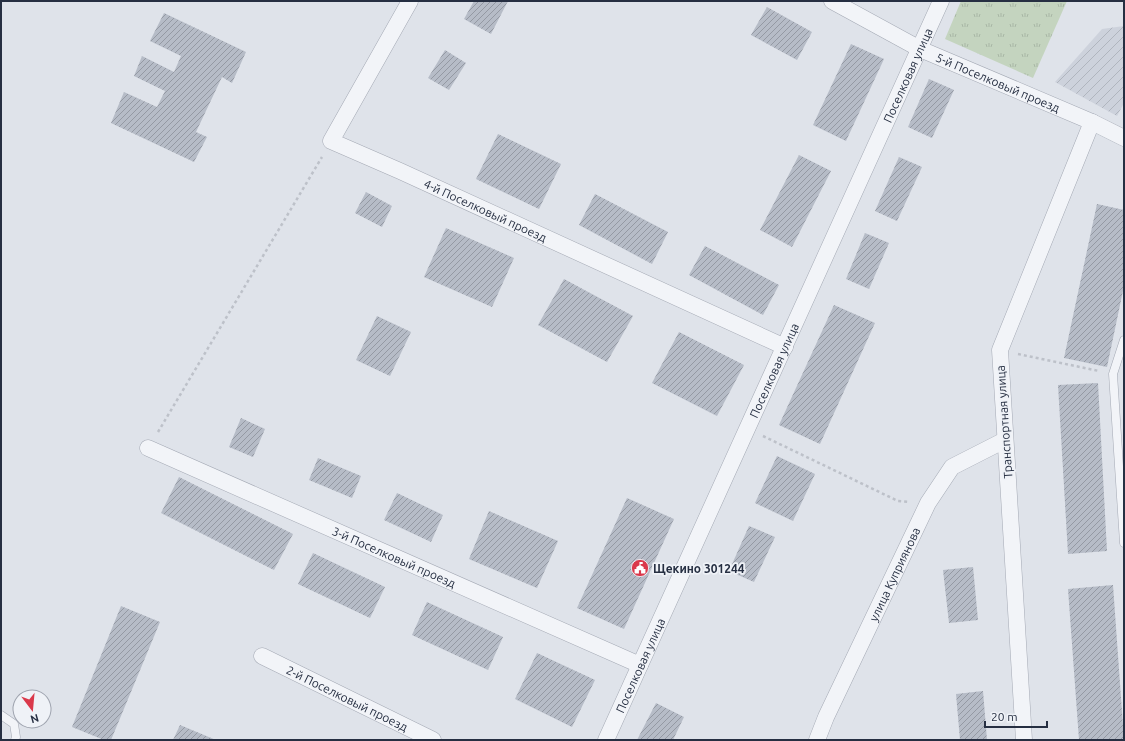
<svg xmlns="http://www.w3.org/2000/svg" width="1125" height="741" viewBox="0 0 1125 741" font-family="Ubuntu,sans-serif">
<defs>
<pattern id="industrial-furrows" width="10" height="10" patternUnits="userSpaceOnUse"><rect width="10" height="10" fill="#cdd2dc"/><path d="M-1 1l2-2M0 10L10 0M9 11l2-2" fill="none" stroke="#b0b5be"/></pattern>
<pattern id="grass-tufts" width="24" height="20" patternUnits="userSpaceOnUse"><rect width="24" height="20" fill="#c4d4bf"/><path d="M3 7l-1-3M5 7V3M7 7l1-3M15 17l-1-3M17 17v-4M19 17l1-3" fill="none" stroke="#a8b6a5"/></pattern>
<pattern id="building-hatch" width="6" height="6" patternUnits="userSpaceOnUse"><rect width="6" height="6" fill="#b6bcc7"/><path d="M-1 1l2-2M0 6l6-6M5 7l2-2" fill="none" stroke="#9499a3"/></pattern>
</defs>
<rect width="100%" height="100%" fill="#dfe3ea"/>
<!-- industrial -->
<polygon fill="url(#industrial-furrows)" points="1124,26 1124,103 1117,116 1055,82 1102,29"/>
<!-- grass -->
<polygon fill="url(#grass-tufts)" points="961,1 1067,1 1033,78 945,39"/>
<!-- building -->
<g fill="url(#building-hatch)">
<polygon points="474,1 508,1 491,34 464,19"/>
<polygon points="767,7 812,32 797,60 751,35"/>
<polygon points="164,13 246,52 232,83 222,77 196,132 207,137 194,162 111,123 124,92 157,107 165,91 134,76 142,56 174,72 181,56 150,41"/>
<polygon points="851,44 884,59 846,141 813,125"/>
<polygon points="445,50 466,63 449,90 428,78"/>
<polygon points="929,79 954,90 932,138 908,127"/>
<polygon points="498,134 561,164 539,209 476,179"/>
<polygon points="799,155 831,171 792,247 760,230"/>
<polygon points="899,157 922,167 897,221 875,211"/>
<polygon points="366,192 392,206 382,227 355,213"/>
<polygon points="595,194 668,232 652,264 579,225"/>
<polygon points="1097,204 1124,210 1124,286 1107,367 1064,358"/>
<polygon points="446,228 514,258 492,307 424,277"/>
<polygon points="865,233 889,243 869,289 846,279"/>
<polygon points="705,246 779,285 763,315 689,275"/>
<polygon points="564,279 633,316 607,362 538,325"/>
<polygon points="834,305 875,323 820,444 779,425"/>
<polygon points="377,316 411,332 390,376 356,360"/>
<polygon points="679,332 744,365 717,416 652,383"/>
<polygon points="1098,383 1107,551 1068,554 1058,385"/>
<polygon points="241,418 265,429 253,457 229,447"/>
<polygon points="777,456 815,474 793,521 755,503"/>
<polygon points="318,458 361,476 352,498 309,480"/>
<polygon points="179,477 293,534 274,570 161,513"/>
<polygon points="397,493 443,515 431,542 384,520"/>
<polygon points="627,498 674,519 624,629 577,608"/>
<polygon points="489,511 558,541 537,588 469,559"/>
<polygon points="749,526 775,537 754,582 729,571"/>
<polygon points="313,553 385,587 370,618 298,584"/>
<polygon points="973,567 978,620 949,623 943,570"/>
<polygon points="1113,585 1124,740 1079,740 1068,589"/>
<polygon points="427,602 503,637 488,670 412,635"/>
<polygon points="121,606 160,622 111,740 104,740 72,727"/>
<polygon points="537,653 595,680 572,727 515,699"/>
<polygon points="983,691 987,740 960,740 956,694"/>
<polygon points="656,703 684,717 673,740 637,740"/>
<polygon points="180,725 216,740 173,740"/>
</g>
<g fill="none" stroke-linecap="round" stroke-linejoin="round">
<defs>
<g id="lane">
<polyline points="1124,340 1113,374 1124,543"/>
<polyline points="1,715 14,724 16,737 15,740"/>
</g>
<g id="street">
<path id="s1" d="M410 1 331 141 400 171 785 347"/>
<path id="s2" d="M832 1 920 49 1092 122 1124 138"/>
<path id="s3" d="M148 448 640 665"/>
<path id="s4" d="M262 656 433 740"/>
<path id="s5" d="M606 740 941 1"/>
<path id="s6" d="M817 740 826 717 928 503 952 467 1005 440"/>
<polyline points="1024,740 1000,350 1092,122"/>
</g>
</defs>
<!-- lane casing -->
<use href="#lane" stroke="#a4a9b4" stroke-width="9"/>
<!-- street casing -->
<use href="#street" stroke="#a4a9b4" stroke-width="17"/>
<!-- path -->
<g stroke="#bdc1c9" stroke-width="2.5" stroke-dasharray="3 3" stroke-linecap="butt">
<polyline points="1018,354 1099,371"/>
<polyline points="158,432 322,157"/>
<polyline points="763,436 898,501 909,502"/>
</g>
<!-- lane -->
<use href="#lane" stroke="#f2f4f8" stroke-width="8"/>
<!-- street -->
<use href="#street" stroke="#f2f4f8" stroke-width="16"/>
</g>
<!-- icons -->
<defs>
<symbol id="civic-disc" viewBox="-11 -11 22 22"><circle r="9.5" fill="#da394b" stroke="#eff2f7"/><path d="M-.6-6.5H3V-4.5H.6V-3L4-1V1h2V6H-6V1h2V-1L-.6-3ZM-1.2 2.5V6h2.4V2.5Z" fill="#fff"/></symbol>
</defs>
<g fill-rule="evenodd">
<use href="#civic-disc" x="630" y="558" width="20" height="20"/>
</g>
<g text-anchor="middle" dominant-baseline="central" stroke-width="3.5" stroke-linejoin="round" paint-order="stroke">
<!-- street labels -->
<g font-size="12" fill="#262f42" stroke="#eff2f7">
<text stroke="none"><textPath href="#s5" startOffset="730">Поселковая улица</textPath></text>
<text stroke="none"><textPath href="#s2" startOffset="185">5-й Поселковый проезд</textPath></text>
<text stroke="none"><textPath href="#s1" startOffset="330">4-й Поселковый проезд</textPath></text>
<text stroke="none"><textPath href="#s5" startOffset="406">Поселковая улица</textPath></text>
<text transform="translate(1004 422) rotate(-94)">Транспортная улица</text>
<text stroke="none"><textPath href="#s3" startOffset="269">3-й Поселковый проезд</textPath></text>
<text stroke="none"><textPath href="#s6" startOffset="183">улица Куприянова</textPath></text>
<text stroke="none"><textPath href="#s5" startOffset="82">Поселковая улица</textPath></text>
<text stroke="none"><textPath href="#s4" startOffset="95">2-й Поселковый проезд</textPath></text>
</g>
<!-- poi labels -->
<g font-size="12" font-weight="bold" fill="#262f42" stroke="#eff2f7" text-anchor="start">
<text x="653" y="568">Щекино 301244</text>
</g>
</g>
<!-- border -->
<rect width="1125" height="741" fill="none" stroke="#262f42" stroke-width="4"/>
<!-- north arrow -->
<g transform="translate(32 709) rotate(164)"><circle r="19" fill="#eff2f7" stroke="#9fa4af"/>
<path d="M0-3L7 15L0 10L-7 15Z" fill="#da394b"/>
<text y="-6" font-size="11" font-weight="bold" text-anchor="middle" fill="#262f42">N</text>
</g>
<!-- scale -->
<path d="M985 721v6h62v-6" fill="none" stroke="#262f42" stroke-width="2"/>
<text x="991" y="721" font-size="12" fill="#262f42" stroke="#eff2f7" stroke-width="3" paint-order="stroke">20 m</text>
</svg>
